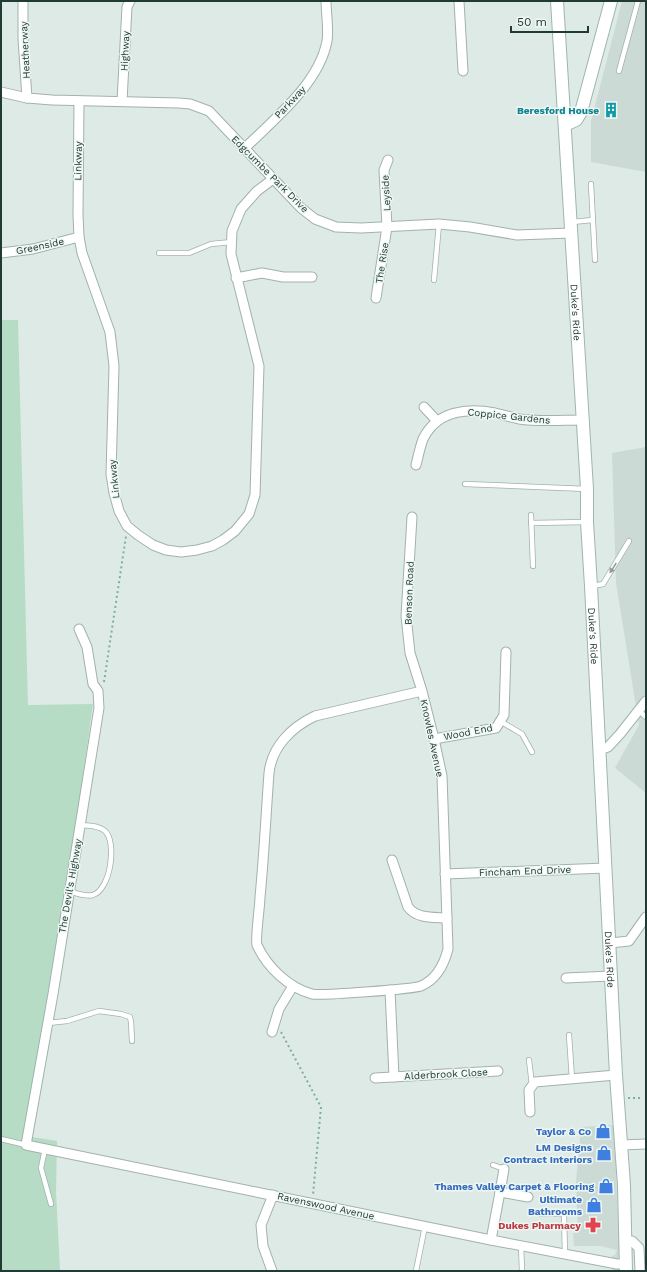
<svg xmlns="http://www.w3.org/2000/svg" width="647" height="1272" viewBox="0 0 647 1272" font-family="'Work Sans',sans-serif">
<rect width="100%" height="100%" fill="#deeae6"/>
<!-- built -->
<g fill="#ccdad5">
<polygon points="622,1 646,1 646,172 591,162 591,121"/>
<polygon points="646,447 646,793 615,768 639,725 616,583 612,453"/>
<polygon points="615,1125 617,1198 620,1271 612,1271 612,1256 615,1255 617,1250 600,1246 574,1246 573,1233 578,1233 576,1182 581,1127"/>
</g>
<!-- green -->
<polygon fill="#b6dcc5" points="1,320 18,320 28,705 93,704 79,803 66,880 49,993 32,1137 57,1141 56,1192 60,1271 1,1271"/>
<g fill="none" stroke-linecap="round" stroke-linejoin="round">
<defs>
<g id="lane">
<polyline points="619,71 638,1"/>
<polyline points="591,184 595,260"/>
<polyline points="572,222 593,220"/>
<polyline points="159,253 189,253 211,244 232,242"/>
<polyline points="434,280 439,224"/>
<polyline points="465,484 587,489"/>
<polyline points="531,515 533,566"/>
<polyline points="531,523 587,522"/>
<polyline points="593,586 603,584 629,541"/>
<polyline points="639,711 646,717"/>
<polyline points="500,721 522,734 532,752"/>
<path d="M69 891C76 893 85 897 93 895 111 889 117 842 105 831 98 825 89 826 81 825"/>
<polyline points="48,1023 67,1021 99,1011 121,1014 130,1017 131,1022 132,1041"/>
<polyline points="569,1035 572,1079"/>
<polyline points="529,1060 532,1085"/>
<polyline points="1,1139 26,1145"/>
<polyline points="45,1149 41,1168 51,1204"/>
<polyline points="493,1165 504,1169"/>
<polyline points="541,1214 564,1214 565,1254"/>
<polyline points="521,1245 522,1271"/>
<polyline points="416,1271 425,1226"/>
</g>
<g id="street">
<polyline points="23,1 23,39 27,98"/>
<polyline points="459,1 463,71"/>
<polyline points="1,92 27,98 52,100 179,103 190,104 209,111 301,208 315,219 336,227 361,228 439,224 470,227 517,235 571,233"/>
<polyline points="79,101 78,215 79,237 82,253 110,332 114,366 111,474 114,493 119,511 127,526 138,535 153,545 166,550 181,552 197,550 212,546 223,540 235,531 249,514 255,495 259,366 231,254 232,231 241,209 257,191 273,179"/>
<polyline points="122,101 127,7 130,1"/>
<path d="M244 149C274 119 319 84 327 41 329 31 326 12 326 1"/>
<polyline points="1,253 33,249 79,237"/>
<polyline points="236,278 262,273 283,277 312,277"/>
<polyline points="376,298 387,227 384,170 388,160"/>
<polyline points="424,407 437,421"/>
<path d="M416 465C418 457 420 447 423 439 437 410 468 408 495 413 503 415 511 417 519 419 540 422 562 420 584 420"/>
<path d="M412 517 406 616 410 653 422 691 434 739 442 776 448 949C444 965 437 979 421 986 414 989 319 996 312 994 289 988 267 967 257 945 255 939 260 906 260 897 264 856 266 814 269 773 272 746 292 727 315 716L422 691"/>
<polyline points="79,629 87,647 93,684 98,691 99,708 53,994 26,1145 491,1240 617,1264 626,1264"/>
<polyline points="434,739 496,728 504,715 506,652"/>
<polyline points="599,750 608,747 620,734 646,701"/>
<path d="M392 860 408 907C417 919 433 917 447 918"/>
<polyline points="445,874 606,868"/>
<polyline points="610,943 629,941 646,917"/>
<polyline points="566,978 611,976"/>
<polyline points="390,990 394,1077"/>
<polyline points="272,1032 279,1009 293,986"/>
<polyline points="375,1078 498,1071"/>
<polyline points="530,1112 529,1090 535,1082 616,1075"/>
<polyline points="621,1145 646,1144"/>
<polyline points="500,1192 504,1169"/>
<polyline points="491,1240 500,1192 528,1197"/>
<polyline points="625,1241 632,1241 639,1248 640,1271"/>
<polyline points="272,1271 263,1246 261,1225 273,1195"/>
</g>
<g id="secondary">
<path id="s1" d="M557 1 587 489V522L591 586 616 1075 624 1185 626 1271"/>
<polyline points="565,125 576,120 581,112 611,1"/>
</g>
</defs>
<!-- lane casing -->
<use href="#lane" stroke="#a1b2ad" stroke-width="6"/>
<!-- street casing -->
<use href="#street" stroke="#a1b2ad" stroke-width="11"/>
<!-- secondary casing -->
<use href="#secondary" stroke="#9db6b0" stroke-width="14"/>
<!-- path -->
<g stroke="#7eaea4" stroke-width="2" stroke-dasharray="2 3" stroke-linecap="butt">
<polyline points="104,682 126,536"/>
<polyline points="281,1032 321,1107 313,1195"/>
<polyline points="628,1098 641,1098"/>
</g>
<!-- lane -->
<use href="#lane" stroke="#fff" stroke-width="4.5"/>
<!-- street -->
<use href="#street" stroke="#fff" stroke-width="9"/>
<!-- secondary -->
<use href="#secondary" stroke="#fff" stroke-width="12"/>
</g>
<!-- one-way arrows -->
<defs><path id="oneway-solid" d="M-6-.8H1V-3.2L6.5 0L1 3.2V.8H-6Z"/></defs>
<use fill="#909c9a" href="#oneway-solid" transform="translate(613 568) rotate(123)"/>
<!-- icons -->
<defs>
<symbol id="building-bare" viewBox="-9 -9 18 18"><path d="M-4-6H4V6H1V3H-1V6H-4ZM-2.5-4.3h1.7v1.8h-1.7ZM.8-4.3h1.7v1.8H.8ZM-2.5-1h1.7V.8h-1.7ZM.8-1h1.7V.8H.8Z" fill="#0f9aa8" stroke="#eef7f3" stroke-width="2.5" paint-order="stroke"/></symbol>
<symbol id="shop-bare" viewBox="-9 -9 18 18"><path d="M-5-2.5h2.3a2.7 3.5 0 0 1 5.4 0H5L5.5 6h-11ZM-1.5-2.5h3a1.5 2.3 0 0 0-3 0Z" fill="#3f7fe0" stroke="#eef7f3" stroke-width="2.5" paint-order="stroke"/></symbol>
<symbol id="pharmacy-bare" viewBox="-9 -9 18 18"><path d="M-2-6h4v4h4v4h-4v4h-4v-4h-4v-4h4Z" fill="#e0444e" stroke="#eef7f3" stroke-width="2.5" paint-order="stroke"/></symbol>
</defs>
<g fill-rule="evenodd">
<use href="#building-bare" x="600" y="99" width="22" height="22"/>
<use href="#shop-bare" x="592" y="1120" width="22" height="22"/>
<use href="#shop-bare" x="593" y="1142" width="22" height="22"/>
<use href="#shop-bare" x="595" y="1175" width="22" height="22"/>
<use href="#shop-bare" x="583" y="1194" width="22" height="22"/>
<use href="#pharmacy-bare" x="582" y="1214" width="22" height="22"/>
</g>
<g text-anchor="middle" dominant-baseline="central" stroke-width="3" stroke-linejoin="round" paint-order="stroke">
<!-- street labels -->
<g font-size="10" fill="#203a35" stroke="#eef7f3">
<text transform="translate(25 50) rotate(-93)">Heatherway</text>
<text transform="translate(125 51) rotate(-87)">Highway</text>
<text transform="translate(290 102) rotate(-47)">Parkway</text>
<text transform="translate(78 161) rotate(-89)">Linkway</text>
<text transform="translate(270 174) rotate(45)">Edgcumbe Park Drive</text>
<text transform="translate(386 193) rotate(-93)">Leyside</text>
<text transform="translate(40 246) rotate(-12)">Greenside</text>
<text transform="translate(382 263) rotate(-81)">The Rise</text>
<text stroke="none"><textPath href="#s1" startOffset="312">Duke's Ride</textPath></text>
<text transform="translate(509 416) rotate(6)">Coppice Gardens</text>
<text transform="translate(114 479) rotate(-96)">Linkway</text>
<text transform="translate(409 593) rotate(-88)">Benson Road</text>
<text stroke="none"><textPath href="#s1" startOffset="636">Duke's Ride</textPath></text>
<text transform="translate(468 732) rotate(-11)">Wood End</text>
<text transform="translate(432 738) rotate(78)">Knowles Avenue</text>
<text transform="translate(525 871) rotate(-2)">Fincham End Drive</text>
<text transform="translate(70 886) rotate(-80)">The Devil's Highway</text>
<text stroke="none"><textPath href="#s1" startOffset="960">Duke's Ride</textPath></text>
<text transform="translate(446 1074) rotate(-3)">Alderbrook Close</text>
<text transform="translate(326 1206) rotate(12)">Ravenswood Avenue</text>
</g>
<!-- culture labels -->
<g font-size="10" font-weight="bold" fill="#0d838f" stroke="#eef7f3" text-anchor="end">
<text x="599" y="110">Beresford House</text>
</g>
<!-- shop labels -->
<g font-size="10" font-weight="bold" fill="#366cbe" stroke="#eef7f3" text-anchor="end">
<text x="591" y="1131">Taylor &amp; Co</text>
<text x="592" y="1147">LM Designs<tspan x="592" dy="12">Contract Interiors</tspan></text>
<text x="594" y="1186">Thames Valley Carpet &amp; Flooring</text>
<text x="582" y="1199">Ultimate<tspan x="582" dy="12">Bathrooms</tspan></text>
</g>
<!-- health labels -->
<g font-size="10" font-weight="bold" fill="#be3a42" stroke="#eef7f3" text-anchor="end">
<text x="581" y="1225">Dukes Pharmacy</text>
</g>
</g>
<!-- border -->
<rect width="647" height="1272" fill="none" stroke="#203a35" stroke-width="4"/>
<!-- scale -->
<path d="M511 26v6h77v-6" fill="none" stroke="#203a35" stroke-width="2"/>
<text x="517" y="26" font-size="12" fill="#203a35" stroke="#eef7f3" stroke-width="3" paint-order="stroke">50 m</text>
</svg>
